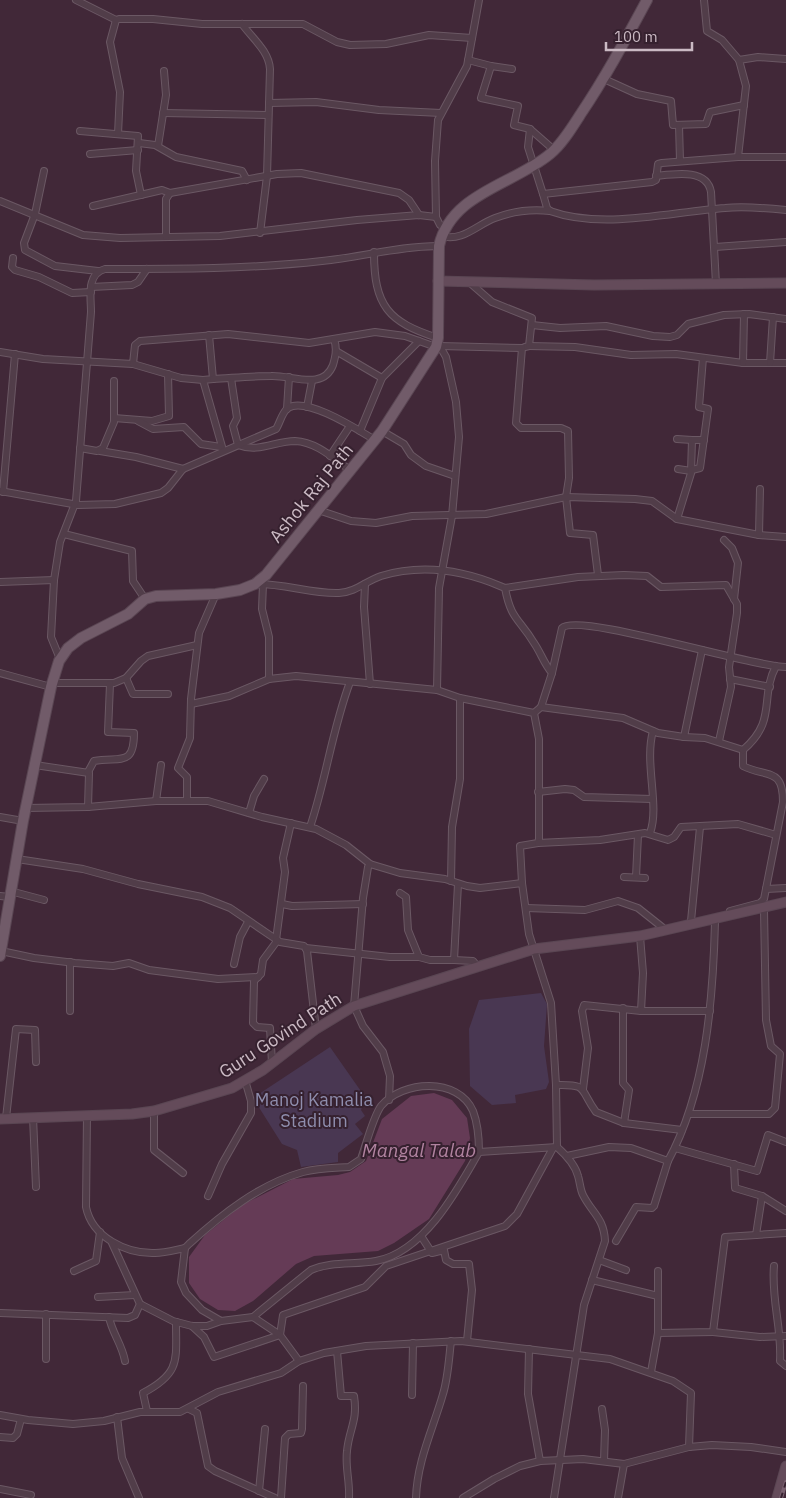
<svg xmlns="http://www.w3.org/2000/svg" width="786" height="1498" viewBox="0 0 786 1498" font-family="'IBM Plex Sans',sans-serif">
<rect width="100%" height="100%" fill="#412838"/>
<!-- green -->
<g fill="#493752">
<polygon points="541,993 547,1004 544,1046 549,1082 546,1089 515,1095 516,1103 492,1105 470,1086 469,1029 479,1000"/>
<polygon points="330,1047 365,1097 361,1110 365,1116 355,1124 363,1134 338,1153 338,1162 301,1167 297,1150 282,1144 253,1098"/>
</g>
<!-- water -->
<polygon fill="#653b56" points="434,1093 452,1100 467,1118 470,1138 465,1161 429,1219 394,1243 378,1251 314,1256 296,1264 253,1301 235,1311 218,1310 200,1299 189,1283 189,1257 205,1235 242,1205 293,1179 338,1175 350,1172 366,1161 382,1119 411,1096"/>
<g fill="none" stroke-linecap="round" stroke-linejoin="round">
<defs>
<g id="street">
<polyline points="76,0 116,20"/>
<polyline points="704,0 707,31 722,40 739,60"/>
<path d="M242 24C252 38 269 51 270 69L267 176 260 233"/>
<polyline points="786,59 758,57 739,60 746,86 738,157 786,157"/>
<polyline points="468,60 491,66 481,98 518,106 514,125 530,129 554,150"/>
<polyline points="491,66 512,69"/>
<polyline points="604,79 637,94 671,101 673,125 706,124 710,112 744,105"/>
<polyline points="269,103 316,102 379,110 441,113"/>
<polyline points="163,113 268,115"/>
<polyline points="679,125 680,161"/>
<polyline points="530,129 528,147 543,194 652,182 656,180 658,164 662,163 738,157"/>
<polyline points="80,131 138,136 136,171 141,195"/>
<polyline points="118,134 120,92 110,42 116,20 119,19 153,19 202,24 303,24 337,42 350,45 386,44 429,35 472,38"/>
<polyline points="139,143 155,145 176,157 242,171 247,180"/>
<polyline points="158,146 166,95 164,71"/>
<polyline points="90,154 138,150"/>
<polyline points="44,171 35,214 24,243 25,250 55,266 98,271"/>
<path d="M656 176C674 174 707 168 711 192L716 284"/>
<path d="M543 194 547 208 550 211C603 230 670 212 725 208 745 206 766 208 786 210"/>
<polyline points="0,201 83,235 120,238 220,236 357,220 419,215 436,217"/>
<polyline points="93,206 162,190 170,193"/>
<polyline points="445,227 440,225 436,217 435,161 438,120 467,66 479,0"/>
<path d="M441 236C463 242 476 225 495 218 513 211 531 209 550 211"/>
<polyline points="166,237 166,199 170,193 277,174 301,173 399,193 409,200 419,215"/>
<polyline points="715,247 786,242"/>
<path d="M374 252C374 306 388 322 438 338"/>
<polyline points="13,258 12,267 15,270 39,277 72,293 91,292"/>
<polyline points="469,282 492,302 532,318 529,346 525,347"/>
<polyline points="91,287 132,285 138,282 147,269"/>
<polyline points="532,325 560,328 606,326 653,336 670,337 677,335 688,324 724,315 749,314 786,319"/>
<polyline points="209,335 213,379 203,380 223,450"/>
<polyline points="438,343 446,357 456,402 459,437 452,516 439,588 437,690 460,698 460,779 452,827 451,881"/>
<polyline points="440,346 522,348 516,423 521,428 561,428 568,431 569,478 566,497 570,533 593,535 598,575"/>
<polyline points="529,346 575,347 631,355 676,354 743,363 786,363"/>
<polyline points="336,351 382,378 419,341"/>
<polyline points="0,352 43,359 133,364 135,345 140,341 228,334 309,343 375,332 405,336 436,347"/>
<polyline points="743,363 744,314"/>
<polyline points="770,363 773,317"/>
<polyline points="133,364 181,378 203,380"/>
<path d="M231 378 237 418 233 426 238 445C259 453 275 441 295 441 317 442 334 459 350 470"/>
<path d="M213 379C232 378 252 376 271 376 292 375 323 391 333 365 336 355 337 348 334 339"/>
<polyline points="307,407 312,381"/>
<polyline points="287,409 289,377"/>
<polyline points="114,418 152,421 169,416 168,374"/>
<polyline points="138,421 153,429 184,427 201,444 221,447"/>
<polyline points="360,431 382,378"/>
<polyline points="382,431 404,444 411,455 426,466 455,476"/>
<polyline points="677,439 692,440"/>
<polyline points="80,448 97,451 103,448 114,422 114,381"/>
<polyline points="100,451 136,457 183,469"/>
<polyline points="330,456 350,426"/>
<polyline points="678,469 691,471"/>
<polyline points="691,472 692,440 704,440"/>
<path d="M0 491 78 505 115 504 161 493 168 488 183 469 276 429C280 423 282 412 288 408 306 396 358 430 375 440"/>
<polyline points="3,492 15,354"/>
<polyline points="318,510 351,521 376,523 412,516 486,514 566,497 635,499 652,501 677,519 759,535 786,537"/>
<polyline points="677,519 692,470 700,468 708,409 699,407 703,358"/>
<polyline points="64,534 132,551 133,581 145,599"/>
<polyline points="759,535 760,489"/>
<polyline points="724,540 732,548 738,563 734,599"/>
<polyline points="0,582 54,580"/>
<path d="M255 584C283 583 311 594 339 593 356 592 366 581 381 576 421 564 462 570 500 586L505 588C511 620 519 618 534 643 541 653 544 664 552 673L541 707 534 713"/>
<polyline points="263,584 262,609 269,637 269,679"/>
<polyline points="365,584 364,607 370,684"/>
<polyline points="505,588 578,577 624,575 647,576 661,587 726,585 737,604 737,613 729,667 731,687 719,741"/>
<path d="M60 659 51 637 54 580 60 542 76 501 91 312C91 297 86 274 105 269 177 269 251 269 322 261 362 257 399 246 439 246"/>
<polyline points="0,673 51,687"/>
<path d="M552 673 562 628C578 612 751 667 786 667"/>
<polyline points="126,678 133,694 168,694"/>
<polyline points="730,679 770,687"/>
<polyline points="52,683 114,683 126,678 141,661 148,656 197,645"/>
<polyline points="460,698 534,713 539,739 539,839 538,843 520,846 522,883"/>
<polyline points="191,704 229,696 269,679 296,676 437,690"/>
<polyline points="541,707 623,718 658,733 684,737 702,650"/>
<path d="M684 737 705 738 743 750V766C767 778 783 767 783 802L764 899 760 903 730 911"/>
<path d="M743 750C778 720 759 698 776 666"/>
<polyline points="35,765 89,773 88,807"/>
<path d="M88 772 94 761C119 756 134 768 134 733L108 732 110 684"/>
<polyline points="538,792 565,789 574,790 584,797 652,799"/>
<polyline points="156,801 161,765"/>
<polyline points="187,801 187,777 178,768 190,738 191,699 199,633 216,594"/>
<polyline points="26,808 88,807 156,801 208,801 262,817 316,829 346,845 370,864"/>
<polyline points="249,813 254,796 264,779"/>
<polyline points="0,817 23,821"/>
<path d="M310 827C326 780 332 730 350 682"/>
<path d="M650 833C660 806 644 763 653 731"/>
<polyline points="538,843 600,840 645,833 668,840 674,837 681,827 738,824 776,835"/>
<polyline points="17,859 83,869 138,884 202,897 230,908 280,942 304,946 307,951 316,1029"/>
<polyline points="624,877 645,878"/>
<polyline points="636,877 638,835"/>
<polyline points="766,889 786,888"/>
<polyline points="10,891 44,900"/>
<polyline points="400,893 406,897 408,930 419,957 430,960 454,960 458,884"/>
<polyline points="0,896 10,897"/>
<polyline points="282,904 292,906 363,904"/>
<polyline points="526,908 585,910 618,901 638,908 662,927"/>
<polyline points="691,921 700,827"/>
<polyline points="640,936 643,973 641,1011"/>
<polyline points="276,940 285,872 283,858 291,823"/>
<polyline points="306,948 390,957 419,957"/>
<polyline points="1,951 34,958 75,963 113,966 129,963 149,970 218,979 258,977"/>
<polyline points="454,960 473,961 478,967"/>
<polyline points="70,962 70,1011"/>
<polyline points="234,964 240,937 248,922"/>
<polyline points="623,1008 623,1083 629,1090 624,1123"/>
<polyline points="272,1063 270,1028 257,1027 253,1023 254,981 261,974 263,960 277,941"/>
<path d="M556 1085C589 1084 579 1089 596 1112L624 1123 682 1130"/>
<polyline points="583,1089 588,1048 582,1011 584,1005 641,1011 710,1011"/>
<path d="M389 1100 390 1076 383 1052 363 1026 354 1006 363 898 368 867 370 864 400 873 445 879 467 886 480 888 522 883 529 934 551 1003 556 1085 557 1147C566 1155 575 1164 578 1176 580 1182 580 1189 583 1195 592 1213 604 1218 605 1241L584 1305 554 1498"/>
<polyline points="154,1111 154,1150 183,1173"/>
<polyline points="689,1114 769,1114 775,1108 780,1054 771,1046 766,1020 764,910"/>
<path d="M87 1115 86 1207C92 1237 126 1254 155 1253 165 1253 175 1250 185 1248"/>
<polyline points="33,1117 36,1187"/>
<polyline points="6,1118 16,1029 35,1030 36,1062"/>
<polyline points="675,1148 757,1171 768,1135 786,1142"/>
<path d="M567 1156 609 1147 631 1148 668 1161C706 1091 713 1001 715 922"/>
<polyline points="734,1164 735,1188 762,1196 786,1211"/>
<polyline points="208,1196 222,1164 251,1113 251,1101 245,1080"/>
<polyline points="756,1235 762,1196"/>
<polyline points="421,1236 432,1253 444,1250 446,1260 453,1264 469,1264 472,1290 467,1341"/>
<polyline points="616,1241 636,1207 652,1208 654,1206 668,1161"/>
<polyline points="112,1243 140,1304 173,1321 192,1326 207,1326 221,1321"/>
<polyline points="599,1260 626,1270"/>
<path d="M774 1266C771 1300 782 1327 780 1361L786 1366"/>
<polyline points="74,1271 96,1261 100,1232"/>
<polyline points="592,1280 658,1296"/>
<polyline points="98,1297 135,1295"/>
<polyline points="0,1313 128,1318 135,1315 140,1304"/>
<polyline points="46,1314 46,1359"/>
<path d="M109 1317C112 1333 122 1344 125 1361"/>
<path d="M253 1317 311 1270C332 1261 354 1265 376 1261 424 1252 457 1191 479 1152L557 1147"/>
<polyline points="192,1326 204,1337 214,1357 280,1335"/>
<polyline points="713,1332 760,1337 786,1336"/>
<polyline points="658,1333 713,1332 725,1237 786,1233"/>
<polyline points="280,1335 283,1315 365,1287 386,1266 505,1226 517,1214 553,1148"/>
<polyline points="529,1349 528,1394 540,1461"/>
<path d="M337 1351 341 1396H354C358 1421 349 1429 347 1451 345 1467 350 1482 349 1498"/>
<path d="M299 1361 280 1335 253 1317 221 1321 202 1310 186 1293 181 1282 185 1248 189 1244C222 1214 260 1184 303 1172 318 1168 334 1168 349 1167L361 1159C366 1145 373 1117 381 1106 403 1080 458 1077 473 1111 478 1124 479 1139 479 1152"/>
<polyline points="651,1372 658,1333 658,1271"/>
<polyline points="412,1395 413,1343"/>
<polyline points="189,1409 197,1413 208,1466 215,1471 275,1498"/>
<polyline points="602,1409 605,1430 604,1461"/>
<path d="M147 1411 143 1393C181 1373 176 1360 176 1322"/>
<polyline points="0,1415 28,1420 73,1424 104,1421 140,1412 180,1412 218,1392 281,1373 299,1361 324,1353 366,1346 461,1341 610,1359 673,1381 691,1393 689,1447"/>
<polyline points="117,1417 122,1458 139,1498"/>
<polyline points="0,1437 13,1438 17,1434 21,1419"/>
<polyline points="0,1489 31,1495"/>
<polyline points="259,1491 265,1429"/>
<polyline points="281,1498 285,1438 289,1434 301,1433 302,1429 303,1386"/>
<path d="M416 1498C417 1461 433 1429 443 1394 448 1378 449 1358 451 1341"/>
<polyline points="463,1498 494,1479 520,1466 540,1461 583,1459 624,1464 689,1447 712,1445 751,1447 786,1452"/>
<polyline points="618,1498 624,1464"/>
</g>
<g id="secondary">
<polyline points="438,281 594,285 786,283"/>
<polyline points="0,1119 132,1114 154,1111 232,1088 263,1070 316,1029 354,1006 534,949 640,936 786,902"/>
<polyline points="777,1498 786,1466"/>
</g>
<path id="primary" d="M0 956 23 821 51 687 59 661 68 648 81 638 128 614 145 599 156 596 216 594 240 590 255 584 266 575 382 431 436 347 438 338 439 246C451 193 513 185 550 154 562 144 571 129 580 115 605 78 626 39 647 0"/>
</defs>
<!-- street casing -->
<use href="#street" stroke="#6b5864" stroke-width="8"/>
<!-- secondary casing -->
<use href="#secondary" stroke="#5a4653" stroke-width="11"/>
<!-- primary casing -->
<use href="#primary" stroke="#5a4653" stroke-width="12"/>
<!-- street -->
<use href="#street" stroke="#513d49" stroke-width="6"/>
<!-- secondary -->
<use href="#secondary" stroke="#644b5a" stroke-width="9"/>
<!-- primary -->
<use href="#primary" stroke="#715b69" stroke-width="10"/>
<defs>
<polyline id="rail" points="781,1498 786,1482"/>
</defs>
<!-- rail casing -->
<use href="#rail" stroke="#7a6170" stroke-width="4"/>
<!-- rail -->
<use href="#rail" stroke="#36212f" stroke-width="2" stroke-dasharray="5.5" stroke-linecap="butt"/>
</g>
<g text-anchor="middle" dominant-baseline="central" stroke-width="4" stroke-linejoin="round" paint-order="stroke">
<!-- street labels -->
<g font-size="18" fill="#cbbac4" stroke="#36212f">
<text transform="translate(311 493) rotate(-51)">Ashok Raj Path</text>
<text transform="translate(280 1035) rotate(-33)">Guru Govind Path</text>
</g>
<!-- park labels -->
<g font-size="18" fill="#8f8eae" stroke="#36212f">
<text x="314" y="1099">Manoj Kamalia<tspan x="314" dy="21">Stadium</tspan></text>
</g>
<!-- water labels -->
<g font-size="19" font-style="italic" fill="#b183a0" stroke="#36212f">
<text x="419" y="1150">Mangal Talab</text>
</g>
</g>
<!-- scale -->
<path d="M606 42v8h86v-8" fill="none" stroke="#cbbac4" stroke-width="2.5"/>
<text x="614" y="42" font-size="15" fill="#cbbac4" stroke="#36212f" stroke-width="4" paint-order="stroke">100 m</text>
</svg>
